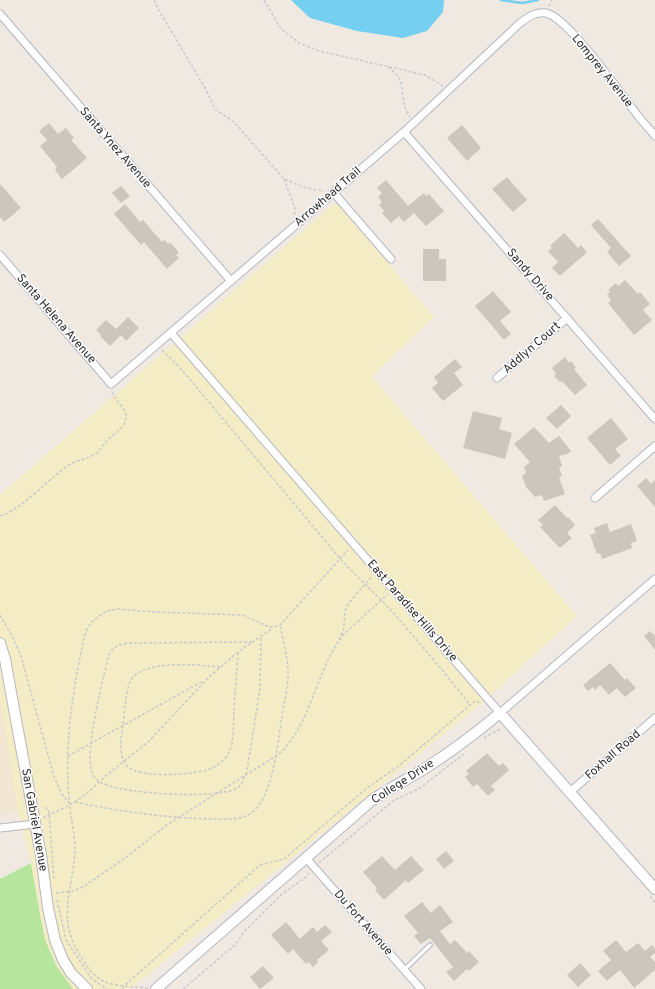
<svg xmlns="http://www.w3.org/2000/svg" width="655" height="989" viewBox="0 0 655 989" font-family="Overpass,sans-serif">
<rect width="100%" height="100%" fill="#efe9e1"/>
<!-- education -->
<polygon fill="#f0e6d1" points="0,701 18,812 0,815"/>
<!-- green -->
<polygon fill="#b6e59e" points="31,863 41,920 73,989 0,989 0,879"/>
<!-- sand -->
<polygon fill="#f3ecc5" points="336,202 434,317 372,377 577,616 481,704 130,989 73,989 57,967 45,940 31,863 18,812 0,701 0,495"/>
<!-- water -->
<polygon fill="#75cff0" points="291,0 444,0 443,12 427,31 403,38 357,31 310,18"/>
<g fill="none" stroke-linecap="round" stroke-linejoin="round">
<!-- stream -->
<polyline stroke="#75cff0" stroke-width="2.5" points="501,0 522,3 538,0"/>
</g>
<!-- building -->
<g fill="#cbc7bf">
<polygon points="49,123 58,134 66,128 74,138 71,140 87,158 62,179 55,170 57,167 40,146 47,140 39,131"/>
<polygon points="462,125 481,148 467,161 447,138"/>
<polygon points="507,177 527,200 513,212 492,189"/>
<polygon points="386,180 408,206 424,193 426,196 429,194 444,211 426,226 414,213 404,222 399,216 391,223 382,213 384,211 379,205 382,202 378,197 382,193 377,188"/>
<polygon points="0,184 21,208 4,222 0,217"/>
<polygon points="121,186 130,196 121,203 112,193"/>
<polygon points="125,204 140,222 143,220 162,242 164,240 168,244 170,242 179,253 176,255 179,258 167,269 144,242 141,245 114,214"/>
<polygon points="598,219 631,256 619,266 607,252 611,248 591,225"/>
<polygon points="564,233 578,248 581,245 587,252 560,276 552,268 558,262 548,251 552,248 550,246"/>
<polygon points="423,249 439,249 439,259 446,259 446,281 423,281"/>
<polygon points="625,280 638,294 640,292 650,304 643,310 652,320 634,335 608,303 611,300 607,295 610,292 608,290 616,283 618,286"/>
<polygon points="493,291 511,312 500,321 511,334 504,340 475,306"/>
<polygon points="128,317 139,328 126,341 121,335 110,346 100,336 101,335 96,330 106,320 116,329"/>
<polygon points="565,357 569,363 571,361 576,368 574,369 587,385 575,395 562,381 560,382 554,376 556,374 552,368"/>
<polygon points="455,359 462,367 454,373 463,385 443,401 432,388 438,383 434,377"/>
<polygon points="561,405 571,416 557,429 546,418"/>
<polygon points="473,411 502,418 499,429 512,433 505,459 463,448"/>
<polygon points="611,418 628,439 615,449 621,456 610,465 587,438"/>
<polygon points="534,427 549,443 559,436 571,451 567,454 559,456 562,466 559,468 562,476 559,477 565,494 544,501 542,495 535,497 526,487 522,476 526,473 524,467 530,462 514,444"/>
<polygon points="646,478 651,484 655,480 655,507 637,486"/>
<polygon points="555,505 567,518 568,517 575,525 567,533 572,538 560,548 540,527 543,525 538,520"/>
<polygon points="607,523 610,532 631,524 637,541 631,543 632,548 602,559 600,553 597,554 590,535 596,533 594,528"/>
<polygon points="650,631 655,636 655,650 644,636"/>
<polygon points="610,663 625,680 627,678 636,688 625,697 617,688 609,695 600,685 595,690 593,687 588,691 583,685"/>
<polygon points="487,753 499,766 503,763 509,770 491,786 495,790 488,796 477,784 473,787 465,777 469,774 466,771"/>
<polygon points="446,851 454,861 444,869 436,859"/>
<polygon points="382,856 395,870 411,856 424,870 408,883 406,880 384,900 375,890 377,888 363,872"/>
<polygon points="422,902 431,913 440,905 453,922 440,931 450,944 455,940 467,953 469,951 479,962 469,971 467,969 454,981 446,972 453,967 430,938 421,944 414,936 418,933 404,916"/>
<polygon points="286,922 300,939 313,927 317,932 325,925 332,932 321,941 329,950 317,960 318,962 313,967 309,962 306,964 293,949 288,954 271,935"/>
<polygon points="616,940 626,952 638,943 645,951 652,945 655,949 655,953 650,957 655,962 655,970 634,988 620,970 607,981 598,971 611,960 603,951"/>
<polygon points="580,963 591,975 578,987 567,975"/>
<polygon points="263,966 274,978 260,989 250,977"/>
</g>
<g fill="none" stroke-linecap="round" stroke-linejoin="round">
<defs>
<polyline id="lane" points="404,970 430,945"/>
<g id="street">
<polyline points="0,14 231,281"/>
<polyline points="404,132 655,419"/>
<polyline points="333,192 391,259"/>
<path d="M0 255 111 384 404 132 519 24C527 18 535 11 546 13 569 18 622 96 639 117 644 124 650 129 655 136"/>
<polyline points="171,333 500,713 655,579"/>
<polyline points="497,378 567,318"/>
<polyline points="595,498 655,446"/>
<polyline points="570,792 655,718"/>
<polyline points="0,828 35,824"/>
<polyline points="306,858 421,989"/>
</g>
<g id="secondary">
<polyline points="0,643 5,659 14,709 41,855 48,908 55,940 63,960 71,973 87,989"/>
<path d="M156 989 371 801C388 789 406 780 424 769 451 752 476 733 500 713L655 889"/>
</g>
</defs>
<!-- lane casing -->
<use href="#lane" stroke="#b4b7c1" stroke-width="5.5"/>
<!-- street casing -->
<use href="#street" stroke="#b4b7c1" stroke-width="9"/>
<!-- secondary casing -->
<use href="#secondary" stroke="#b4b7c1" stroke-width="12"/>
<!-- path -->
<g stroke="#c9c9c9" stroke-width="1.5" stroke-dasharray="3 2" stroke-linecap="butt">
<polyline points="154,0 158,9 205,88 215,109 234,122 284,179 306,188 324,191"/>
<polyline points="264,0 281,29 299,43 319,51 425,75 443,86"/>
<polyline points="549,6 552,0"/>
<path d="M388 67C391 70 396 73 398 76 405 89 400 103 410 117"/>
<polyline points="284,179 295,208 294,217"/>
<polyline points="162,350 182,370 343,562 392,611 443,671 470,705"/>
<path d="M0 516C27 506 45 481 69 465 77 460 88 459 97 453 101 449 104 443 109 439 115 433 125 427 126 418 127 408 114 401 112 391"/>
<polyline points="0,615 13,638 21,656 54,777 62,794 69,803"/>
<polyline points="339,640 344,628 345,611 348,604 372,576"/>
<path d="M252 642 131 643C117 644 110 648 107 662 102 685 83 756 93 775 95 779 99 782 102 783 122 794 218 800 237 788 243 784 245 777 247 770L260 689 261 636"/>
<path d="M220 667C200 665 143 659 131 680 125 691 125 712 123 725 121 737 118 755 127 766 140 779 194 775 210 769 217 766 224 761 228 754 235 741 233 723 234 709 235 690 237 671 238 652"/>
<polyline points="484,738 502,728"/>
<polyline points="68,756 203,681"/>
<path d="M75 802C129 813 178 820 233 819 244 818 253 814 259 805 274 784 278 741 282 716 284 701 289 685 288 670 287 655 283 639 280 625"/>
<polyline points="45,807 49,812 54,880"/>
<polyline points="43,818 70,805 85,795 108,774 148,742 209,677 238,652 273,628"/>
<polyline points="319,863 393,801 420,788 464,754"/>
<path d="M56 893 73 891 83 887 125 858 168 824 279 754C312 723 316 670 343 635L388 594"/>
<polyline points="650,896 655,903"/>
<polyline points="57,900 66,940 91,978 107,989"/>
<path d="M148 988C134 986 116 987 103 981 90 975 80 956 74 944 59 913 74 882 75 851 75 833 70 816 69 797 65 754 70 710 78 668 81 655 82 642 87 629L92 622 99 616 107 611 118 609 153 612 242 615 269 627H274L280 625 348 550"/>
<polyline points="123,989 124,986 260,865 284,859 367,788 400,765 475,701 481,703"/>
<polyline points="183,989 235,945 244,932 282,894 305,878 309,873"/>
</g>
<!-- lane -->
<use href="#lane" stroke="#fff" stroke-width="3.5"/>
<!-- street -->
<use href="#street" stroke="#fff" stroke-width="7"/>
<!-- secondary -->
<use href="#secondary" stroke="#fff" stroke-width="10"/>
</g>
<g text-anchor="middle" dominant-baseline="central" stroke-width="3" stroke-linejoin="round" paint-order="stroke">
<!-- street labels -->
<g font-size="12" fill="#2e2e2e" stroke="#fff">
<text transform="translate(602 71) rotate(51)">Lomprey Avenue</text>
<text transform="translate(115 148) rotate(49)">Santa Ynez Avenue</text>
<text transform="translate(328 197) rotate(-41)">Arrowhead Trail</text>
<text transform="translate(530 275) rotate(49)">Sandy Drive</text>
<text transform="translate(56 319) rotate(49)">Santa Helena Avenue</text>
<text transform="translate(532 348) rotate(-41)">Addlyn Court</text>
<text transform="translate(412 611) rotate(49)">East Paradise Hills Drive</text>
<text transform="translate(613 755) rotate(-41)">Foxhall Road</text>
<text transform="translate(403 782) rotate(-33)">College Drive</text>
<text transform="translate(34 820) rotate(80)">San Gabriel Avenue</text>
<text transform="translate(363 923) rotate(49)">Du Fort Avenue</text>
</g>
</g>
</svg>
